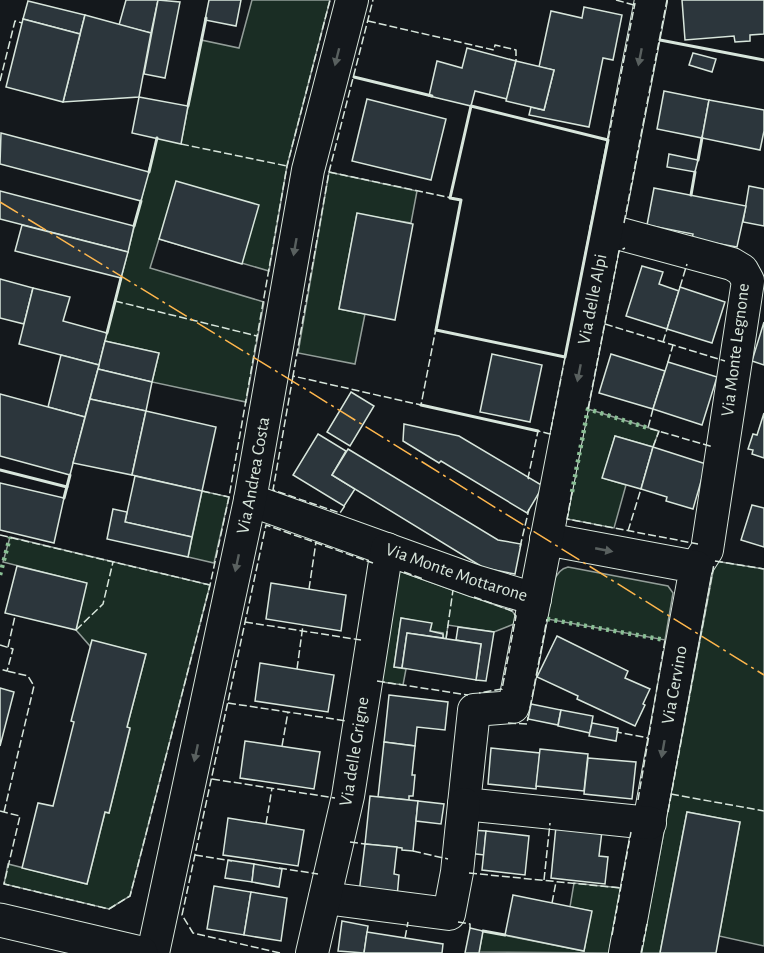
<svg xmlns="http://www.w3.org/2000/svg" width="764" height="953" viewBox="0 0 764 953" font-family="'Alegreya Sans',sans-serif">
<rect width="100%" height="100%" fill="#14181c"/>
<!-- green -->
<g fill="#1a2d24" stroke="#939e99" stroke-width="1.5">
<polygon points="252,0 330,0 287,166 269,271 159,239 150,268 264,302 246,402 152,382 159,353 105,341 157,138 181,143 201,40 239,48"/>
<polygon points="329,172 417,191 411,223 357,214 339,309 365,314 355,364 298,353"/>
<polygon points="588,409 659,431 653,447 615,436 603,478 626,485 614,528 567,519"/>
<polygon points="202,491 229,497 214,563 188,557"/>
<polygon points="10,537 210,585 130,896 109,909 4,884 8,864 87,884 105,812 109,813 130,729 127,727 146,654 92,641 90,646 76,630 86,583 3,562"/>
<polygon points="715,561 764,569 764,946 719,936 740,822 687,812 660,953 641,953"/>
<path d="M568 567 668 586 673 593 665 640 547 619C550 603 549 571 568 567Z"/>
<polygon points="399,571 512,611 516,616 514,624 494,632 448,625 446,639 443,638 443,633 430,631 431,624 401,618 394,667 406,669 403,685 375,681"/>
<polygon points="574,883 621,888 609,953 479,952 483,931 584,951 591,911 570,907"/>
</g>
<!-- building -->
<g fill="#2c363c" stroke="#d8e6dc" stroke-width="1.5">
<polygon points="126,0 158,0 151,33 119,25"/>
<polygon points="158,0 180,2 165,78 144,74"/>
<polygon points="209,0 241,0 236,26 205,20"/>
<polygon points="682,0 764,0 764,34 750,35 750,41 735,42 734,36 685,40"/>
<polygon points="28,1 85,15 80,34 23,19"/>
<polygon points="584,7 622,15 613,60 603,58 589,127 529,115 531,107 544,110 554,70 539,67 551,11 582,18"/>
<polygon points="85,15 151,33 139,97 63,102"/>
<polygon points="23,19 80,34 63,102 6,87"/>
<polygon points="467,48 516,61 507,99 475,91 471,106 429,96 437,61 462,68"/>
<polygon points="693,53 716,59 712,72 689,65"/>
<polygon points="516,61 554,70 544,110 506,101"/>
<polygon points="664,91 709,100 702,138 657,129"/>
<polygon points="139,97 188,106 181,144 132,133"/>
<polygon points="367,99 446,119 431,180 352,161"/>
<polygon points="709,100 764,110 764,131 760,150 702,138"/>
<polygon points="1,133 149,172 141,201 0,164"/>
<polygon points="669,154 698,160 695,172 667,167"/>
<polygon points="176,181 259,205 242,264 159,239"/>
<polygon points="749,186 764,189 764,226 743,222"/>
<polygon points="654,188 746,206 737,247 692,239 693,234 647,225"/>
<polygon points="0,191 134,226 128,252 0,219"/>
<polygon points="357,213 413,224 395,320 339,309"/>
<polygon points="22,225 128,252 121,278 15,251"/>
<polygon points="642,266 663,272 659,284 679,291 667,329 626,316"/>
<polygon points="0,279 33,288 24,324 0,318"/>
<polygon points="680,287 725,302 712,343 667,329"/>
<polygon points="33,288 70,297 63,321 107,333 99,365 19,344"/>
<polygon points="764,322 764,365 752,361"/>
<polygon points="105,341 159,353 152,382 98,369"/>
<polygon points="492,354 542,365 530,422 480,412"/>
<polygon points="611,354 665,371 653,409 599,393"/>
<polygon points="61,355 99,365 85,417 48,407"/>
<polygon points="668,362 717,377 702,425 653,409"/>
<polygon points="98,369 152,382 146,411 90,399"/>
<polygon points="351,392 374,406 350,446 327,432"/>
<polygon points="0,394 85,417 70,475 0,456"/>
<polygon points="90,399 146,411 132,475 73,463"/>
<polygon points="146,411 216,427 202,491 132,475"/>
<polygon points="764,413 764,458 752,454 753,450 748,449 753,434 757,435"/>
<polygon points="404,424 459,436 543,486 527,513 441,461 439,463 403,441"/>
<polygon points="318,434 346,451 332,475 355,489 344,506 293,475"/>
<polygon points="615,436 653,447 641,489 602,478"/>
<polygon points="653,447 706,464 693,509 666,501 667,497 641,489"/>
<polygon points="348,449 498,540 521,544 515,574 484,568 332,475"/>
<polygon points="135,476 202,491 192,537 125,522"/>
<polygon points="0,483 64,498 54,543 0,530"/>
<polygon points="752,505 764,508 764,547 741,540"/>
<polygon points="113,509 127,512 125,522 192,537 188,557 107,539"/>
<polygon points="17,566 87,583 76,630 5,613"/>
<polygon points="271,583 346,595 341,631 266,619"/>
<polygon points="401,618 432,623 430,631 443,634 443,638 407,633 402,668 394,667"/>
<polygon points="458,627 494,632 486,681 476,680 481,644 456,640"/>
<polygon points="407,633 481,644 476,680 402,668"/>
<polygon points="557,636 628,671 625,678 650,689 643,704 645,705 635,726 577,699 578,696 537,677"/>
<polygon points="92,640 146,654 127,727 130,728 109,813 105,812 87,884 22,868 38,803 53,806 74,722 71,721"/>
<polygon points="260,663 334,675 328,712 255,701"/>
<polygon points="0,688 14,692 0,746"/>
<polygon points="389,695 448,702 445,730 417,727 415,746 384,742"/>
<polygon points="531,704 561,710 558,725 528,719"/>
<polygon points="561,710 593,716 590,733 558,726"/>
<polygon points="592,723 618,728 616,741 589,736"/>
<polygon points="245,741 320,752 314,789 240,778"/>
<polygon points="384,742 415,746 412,775 415,775 413,796 409,796 409,800 378,797"/>
<polygon points="491,748 540,753 536,789 488,784"/>
<polygon points="540,749 588,754 584,791 536,786"/>
<polygon points="588,758 636,762 632,799 584,794"/>
<polygon points="370,796 418,801 413,851 402,850 402,848 365,844"/>
<polygon points="418,801 444,804 441,824 416,821"/>
<polygon points="687,812 740,822 716,953 660,953"/>
<polygon points="228,818 304,830 298,866 223,855"/>
<polygon points="556,826 602,831 599,856 608,857 605,884 551,878"/>
<polygon points="470,830 486,831 484,855 468,853"/>
<polygon points="486,831 529,836 525,875 482,870"/>
<polygon points="365,844 397,847 394,874 399,875 397,897 359,893"/>
<polygon points="228,860 254,864 252,882 225,878"/>
<polygon points="254,864 282,869 279,887 252,882"/>
<polygon points="214,886 251,892 244,935 207,929"/>
<polygon points="251,892 287,898 281,941 244,935"/>
<polygon points="513,895 592,911 584,951 505,935"/>
<polygon points="342,921 368,926 364,953 338,951"/>
<polygon points="470,928 483,931 479,953 465,953"/>
<polygon points="367,932 443,944 442,953 364,953"/>
</g>
<g fill="none" stroke-linecap="round" stroke-linejoin="round">
<defs>
<g id="street">
<polyline points="606,230 732,264 742,270 748,281 707,550 696,567"/>
<path id="s1" d="M250 500 475 581 535 599"/>
<polyline points="546,539 696,567 625,953"/>
<path id="s2" d="M650 823 464 804 474 710 513 707 516 696 651 0"/>
<polyline points="325,898 449,914 457,872 464,804"/>
<path id="s3" d="M153 953 250 500 308 170 352 0"/>
<path id="s4" d="M312 953 348 796 387 549"/>
</g>
<polyline id="secondary" points="0,920 141,953"/>
</defs>
<!-- street casing -->
<use href="#street" stroke="#d8e6dc" stroke-width="34"/>
<!-- secondary casing -->
<use href="#secondary" stroke="#d8e6dc" stroke-width="35"/>
<!-- street -->
<use href="#street" stroke="#14181c" stroke-width="32"/>
<!-- secondary -->
<use href="#secondary" stroke="#14181c" stroke-width="33"/>
<!-- hedge -->
<g stroke="#8ac095" stroke-width="4.5" stroke-dasharray="3 4.5" stroke-linecap="butt">
<polyline points="572,492 588,409 648,428"/>
<polyline points="0,575 10,537"/>
<polyline points="547,619 665,640"/>
</g>
<!-- fence -->
<g stroke="#d8e6dc" stroke-width="1.5" stroke-dasharray="8 3" stroke-linecap="butt">
<polyline points="616,0 634,5"/>
<polyline points="368,21 494,50 495,45 516,50 516,61"/>
<polyline points="0,81 15,21 22,23"/>
<polyline points="181,144 287,166"/>
<polyline points="329,172 461,200 421,405 293,376 329,172 373,0"/>
<polyline points="624,223 667,0"/>
<polyline points="680,287 687,264"/>
<polyline points="115,301 257,336"/>
<polyline points="605,324 725,361"/>
<polyline points="663,342 667,329"/>
<polyline points="668,362 673,345"/>
<polyline points="293,376 273,490 340,513 346,504"/>
<polyline points="588,409 619,251 625,248"/>
<polyline points="653,409 648,428 713,447"/>
<polyline points="653,447 659,431"/>
<polyline points="529,479 528,478 538,431 550,434 635,3"/>
<polyline points="202,491 229,497"/>
<polyline points="572,492 567,519 698,544"/>
<polyline points="628,531 641,489"/>
<polyline points="0,535 210,585"/>
<polyline points="520,547 529,509"/>
<polyline points="715,561 764,569"/>
<polyline points="404,572 423,579"/>
<polyline points="309,589 316,542"/>
<polyline points="474,597 512,611 516,616 502,689 479,693"/>
<polyline points="245,622 361,640"/>
<polyline points="76,630 103,604 113,562"/>
<polyline points="446,639 453,590"/>
<polyline points="0,645 13,649 7,671 0,669"/>
<polyline points="8,647 15,616"/>
<polyline points="297,669 303,625"/>
<polyline points="377,681 468,695"/>
<polyline points="228,703 347,721"/>
<polyline points="530,708 547,619"/>
<polyline points="508,723 527,724 528,717"/>
<polyline points="618,729 617,732 648,738"/>
<polyline points="282,746 288,712"/>
<polyline points="212,779 335,798"/>
<polyline points="671,794 764,811"/>
<polyline points="638,800 665,640"/>
<polyline points="0,811 20,816 4,884 109,909 130,896 210,585 229,497 287,166 330,0"/>
<polyline points="4,812 34,686 28,676 7,671"/>
<polyline points="668,812 714,564"/>
<polyline points="266,824 272,788"/>
<polyline points="350,842 365,844"/>
<polyline points="413,851 448,859"/>
<polyline points="195,855 232,861"/>
<polyline points="279,868 318,874"/>
<polyline points="469,873 621,888"/>
<polyline points="544,880 550,823"/>
<polyline points="552,903 556,882"/>
<polyline points="458,922 470,924 470,928"/>
<polyline points="612,935 631,832"/>
<polyline points="405,938 408,922"/>
<polyline points="280,953 193,933 182,915 266,525 373,563"/>
<polyline points="641,953 647,924"/>
</g>
<!-- wall -->
<g stroke="#d8e6dc" stroke-width="3">
<polyline points="660,40 764,60"/>
<polyline points="354,77 432,96"/>
<polyline points="188,106 206,18"/>
<polygon points="471,106 608,140 565,357 436,330 461,200 450,198"/>
<polyline points="698,160 702,138"/>
<polyline points="149,172 157,138"/>
<polyline points="691,195 695,172"/>
<polyline points="134,226 141,201"/>
<polyline points="107,333 121,278"/>
<polyline points="421,405 538,431"/>
<polyline points="0,470 67,487"/>
<polyline points="64,498 70,475"/>
<polyline points="483,931 505,935"/>
</g>
<!-- power -->
<polyline stroke="#ffb74d" stroke-width="1.5" stroke-dasharray="21 4.5 3 4.5" stroke-linecap="butt" points="0,202 302,387 764,675"/>
</g>
<!-- one-way arrows -->
<defs><path id="oneway-solid" d="M-6-.8H1V-3.2L6.5 0L1 3.2V.8H-6Z" transform="scale(1.5)"/></defs>
<g fill="#59605f">
<use href="#oneway-solid" transform="translate(337 57) rotate(104)"/>
<use href="#oneway-solid" transform="translate(640 57) rotate(101)"/>
<use href="#oneway-solid" transform="translate(295 247) rotate(100)"/>
<use href="#oneway-solid" transform="translate(579 373) rotate(101)"/>
<use href="#oneway-solid" transform="translate(604 550) rotate(11)"/>
<use href="#oneway-solid" transform="translate(237 563) rotate(102)"/>
<use href="#oneway-solid" transform="translate(663 749) rotate(100)"/>
<use href="#oneway-solid" transform="translate(196 753) rotate(102)"/>
</g>
<g text-anchor="middle" dominant-baseline="central" stroke-width="4.5" stroke-linejoin="round" paint-order="stroke">
<!-- street labels -->
<g font-size="18" fill="#d8e6dc" stroke="#14181c">
<text stroke="none"><textPath href="#s2" startOffset="736">Via delle Alpi</textPath></text>
<text transform="translate(736 350) rotate(-83)">Via Monte Legnone</text>
<text stroke="none"><textPath href="#s3" startOffset="488">Via Andrea Costa</textPath></text>
<text stroke="none"><textPath href="#s1" startOffset="219">Via Monte Mottarone</textPath></text>
<text transform="translate(675 685) rotate(-80)">Via Cervino</text>
<text stroke="none"><textPath href="#s4" startOffset="206">Via delle Grigne</textPath></text>
</g>
</g>
</svg>
